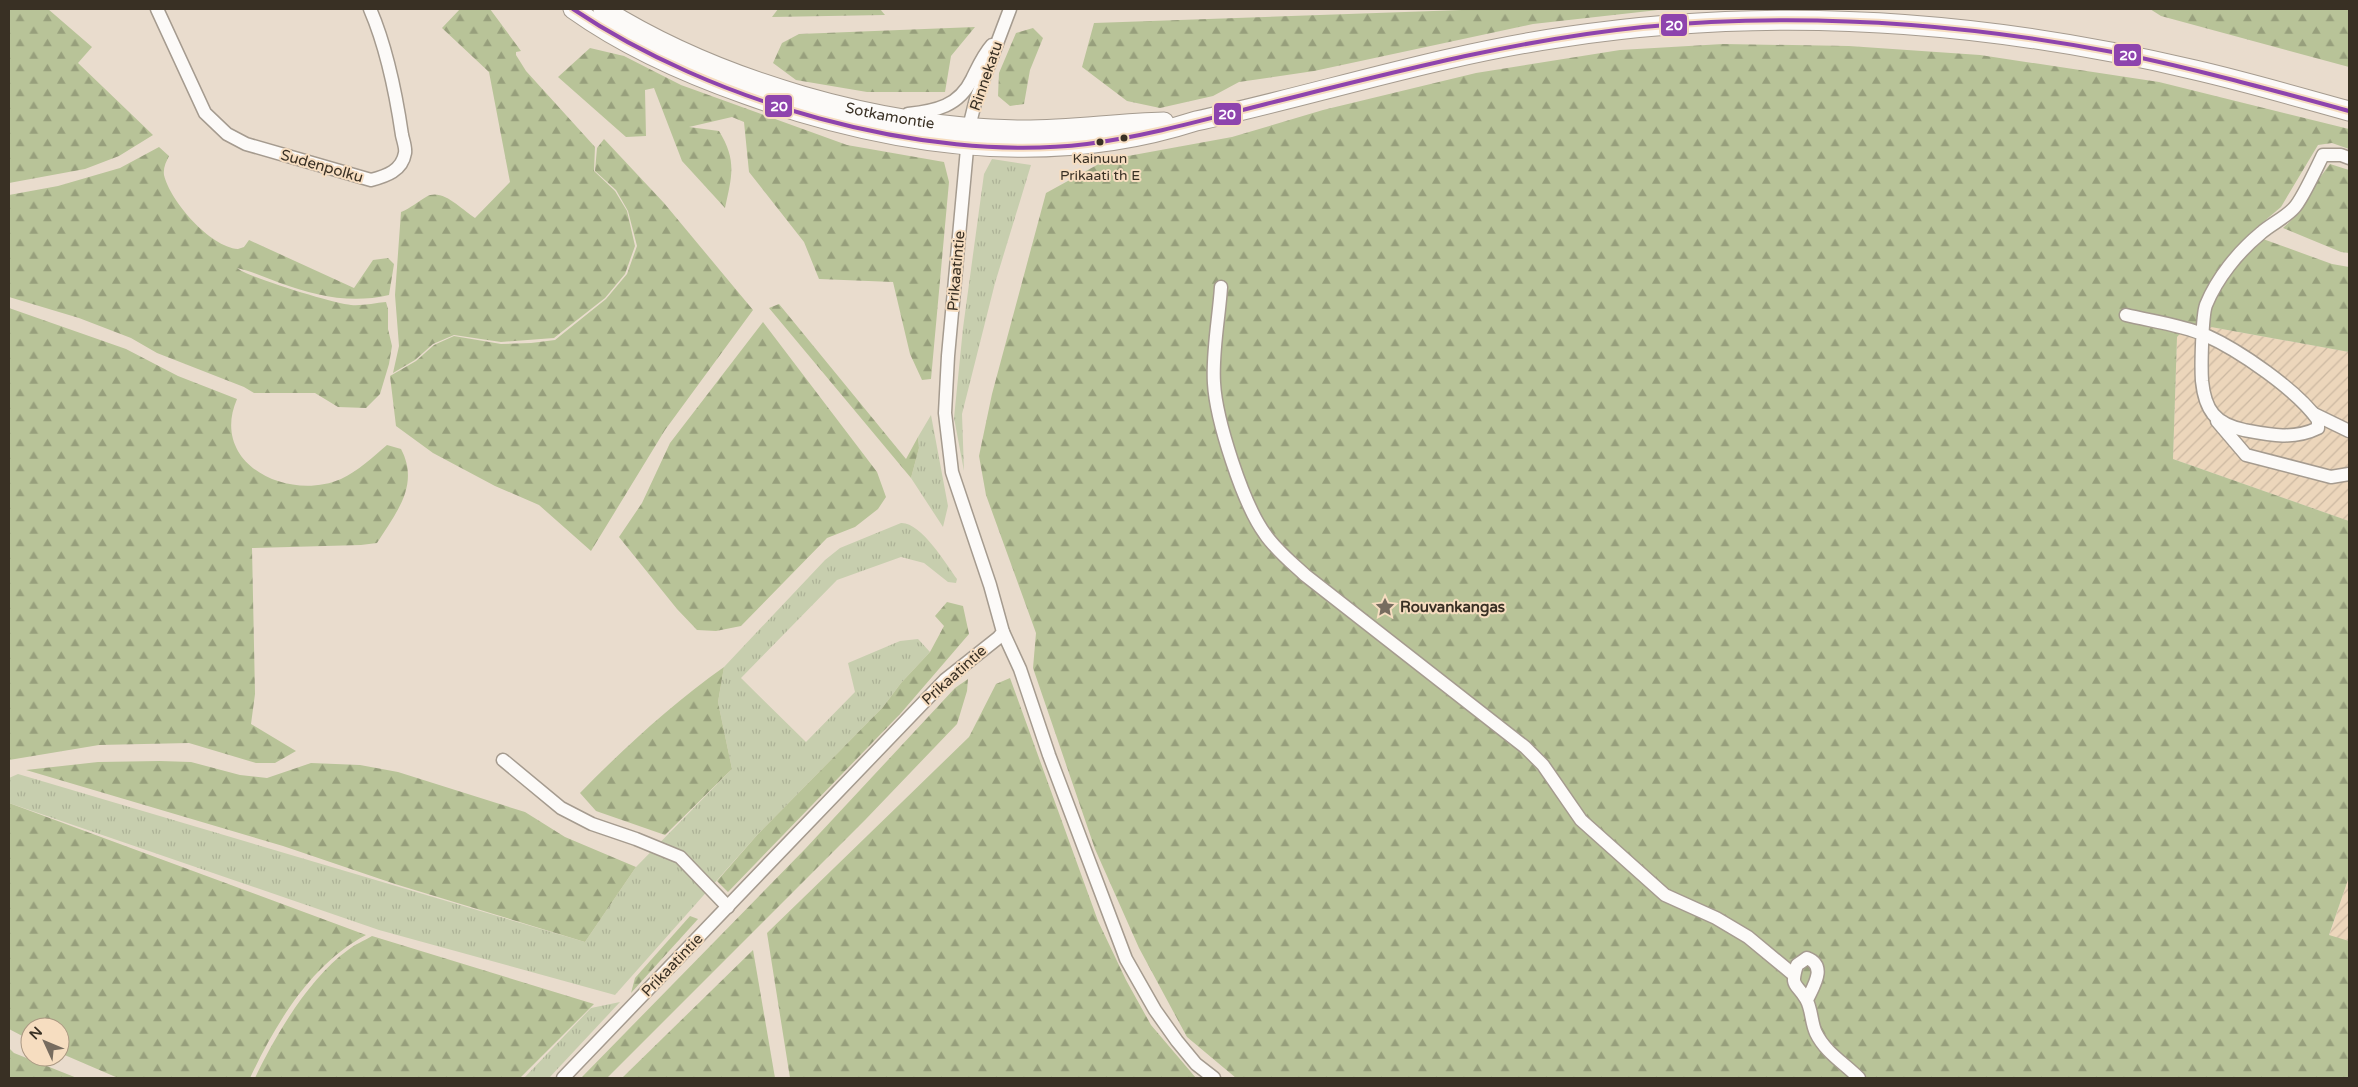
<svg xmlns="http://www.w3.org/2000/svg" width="2358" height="1087" viewBox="0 0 2358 1087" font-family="'Varela Round',sans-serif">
<defs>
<pattern id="industrial-furrows" width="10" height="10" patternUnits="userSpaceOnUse" patternTransform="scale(1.25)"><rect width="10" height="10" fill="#ecd6bb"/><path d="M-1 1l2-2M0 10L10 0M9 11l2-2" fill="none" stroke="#cbb8a1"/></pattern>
<pattern id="grass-tufts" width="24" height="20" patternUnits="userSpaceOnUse" patternTransform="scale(1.25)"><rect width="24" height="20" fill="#c7ceae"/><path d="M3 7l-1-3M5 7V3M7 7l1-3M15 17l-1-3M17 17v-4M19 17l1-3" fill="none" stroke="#acb196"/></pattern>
<pattern id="forest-firs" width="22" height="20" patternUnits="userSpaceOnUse" patternTransform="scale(1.25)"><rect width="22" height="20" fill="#b8c398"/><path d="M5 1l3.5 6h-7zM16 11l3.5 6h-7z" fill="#979f7c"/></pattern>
</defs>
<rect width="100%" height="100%" fill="#e9dccd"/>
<!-- industrial -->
<g fill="url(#industrial-furrows)">
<polygon points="2189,323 2349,352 2349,521 2173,459 2177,337"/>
<polygon points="2349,877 2349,941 2329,936"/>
</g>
<!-- grass -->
<g fill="url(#grass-tufts)">
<polygon points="992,159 1031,165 995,283 962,414 964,471 954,418 963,328 984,174"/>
<polygon points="931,415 948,506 943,527 911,478 919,448 918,437"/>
<path d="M901 523C921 522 946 564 957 579L956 583 948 582 924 563 901 557 837 580 741 678 806 742 855 692 848 663 900 641 918 639 930 652 901 683 883 707 758 834 615 995 379 930 9 803V778L18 774 585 942 636 867 732 769 718 702 724 667 825 560 840 548Z"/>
<polygon points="620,1002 549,1078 524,1078 591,1008"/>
</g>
<!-- forest -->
<g fill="url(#forest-firs)">
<polygon points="9,9 48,9 92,47 78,63 153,135 119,156 85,169 9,183"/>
<path d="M460 9H490L521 51 516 52V55L526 71 595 147 594 171 615 191 627 211 635 246 625 274 605 298 554 338 501 342 454 335 433 344 415 360 393 373 399 346 395 295 401 212C411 208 417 202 426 197 442 187 462 210 475 218L510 182 489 72 442 28Z"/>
<polygon points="778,9 880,9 885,15 772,17"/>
<polygon points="1490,9 1667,9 1533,24 1314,71 1239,82 1213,96 1160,108 1127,101 1082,67 1094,23"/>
<polygon points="2150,9 2349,9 2349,67 2161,16"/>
<polygon points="975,27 951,56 945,92 867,92 796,80 773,63 782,43 799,34"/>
<polygon points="1033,28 1043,38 1030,70 1024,104 1010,106 998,96 999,73 1016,33"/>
<polygon points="1723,44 1849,46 1980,55 2159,82 2349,129 2349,149 2332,143 2318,145 2281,207 2249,234 2332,264 2349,267 2349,352 2189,323 2177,337 2173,459 2349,521 2349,877 2329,935 2349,941 2349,1078 1236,1078 1187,1037 1139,948 1095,849 1033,668 1036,633 986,495 979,456 992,394 1046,193 1106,160 1232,137 1323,110 1476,73 1620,50"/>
<path d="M590 48 624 56 681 85 847 145 944 162 949 182 931 379 922 380 910 354 893 282 819 279 804 242 749 172 744 122 732 117 689 127 719 131C737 160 732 176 725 208L682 161 654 88 645 90 646 136 626 137 558 77Z"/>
<polygon points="604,139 664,203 753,310 665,430 591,551 539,505 495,486 433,453 396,426 390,376 416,361 434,345 454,336 501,344 531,343 555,340 606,299 627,274 637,246 628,211 616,190 595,171 597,148"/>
<path d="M159 147 169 156C166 162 163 168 164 175 170 201 210 247 238 249L244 247 249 240 354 288 373 260 388 258 394 264 389 295C351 304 316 296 280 283 266 278 251 271 237 268 247 277 335 304 351 305 362 306 375 303 386 302L388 309V329L392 346 389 364 380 394 366 408 338 407 315 393H254L244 387 157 353 131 338 79 318 9 297V195L58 186 120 168Z"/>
<polygon points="2330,164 2349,170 2349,253 2341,252 2283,228 2301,211 2309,192"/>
<polygon points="779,304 906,459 918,437 919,448 911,478 769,308"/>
<path d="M9 308 126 349 178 376 237 399C209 464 288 502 341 479 358 471 373 457 387 445L401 449C420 485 396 513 377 543L361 545 252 548 255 694 251 724 296 751 275 763H256L189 743 99 745 9 760Z"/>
<polygon points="763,322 877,472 886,497 878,509 855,527 827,538 741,626 716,631 697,630 677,609 619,537 642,503 670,443"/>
<polygon points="947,602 963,606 969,634 901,713 728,892 717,881 758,834 883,707 901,683 930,652 944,626 935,616"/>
<path d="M724 667 718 702 732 769 665 835 596 811 580 793C625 747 672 704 724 667Z"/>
<polygon points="1010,678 1098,921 1126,980 1151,1025 1196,1078 790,1078 767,933 969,737 996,684"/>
<polygon points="968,679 967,691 957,724 866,819 607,1078 581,1078 806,848 955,688"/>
<polygon points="160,761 191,762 240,775 267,778 311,763 360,765 398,772 525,812 565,837 636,867 585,942 395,884 283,846 26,770 98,762"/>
<path d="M9 803 366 935C311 964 276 1023 250 1078H118L60 1053V1027H30V1040L9 1029Z"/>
<polygon points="690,916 698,919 631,993 635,978"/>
<path d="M372 936 594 1004 520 1078H255C275 1036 309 978 348 950 355 944 364 941 372 936Z"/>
<polygon points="753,950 775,1078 622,1078"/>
<polygon points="9,1048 14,1053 77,1078 9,1078"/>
</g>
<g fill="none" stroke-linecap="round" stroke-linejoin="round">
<defs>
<g id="minor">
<path d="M157 9 205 113 227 134 246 144 371 180C386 176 402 171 405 153 406 148 403 140 402 135 396 94 386 46 370 9"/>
<path d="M908 114C936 111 959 106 972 79 978 67 983 55 992 45"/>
<path d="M1221 287C1219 318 1212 352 1214 383 1216 420 1243 504 1265 534 1276 550 1291 562 1305 575L1525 747 1543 765 1581 820 1665 895 1716 918 1748 937 1794 975"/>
<path d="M2126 315C2151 321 2182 325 2205 335 2239 350 2297 390 2318 420V428C2294 440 2270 435 2244 430 2215 424 2205 410 2202 381 2201 367 2202 316 2206 305 2217 278 2238 252 2261 233 2271 224 2285 218 2294 208 2302 200 2317 167 2323 155H2341L2349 158"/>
<polyline points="2314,414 2349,431"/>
<polyline points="2217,421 2246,455 2331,477 2349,474"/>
<polyline points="1003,632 1020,669 1049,755 1126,959 1155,1010 1177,1041 1196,1064 1214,1078"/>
<polyline points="503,760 561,808 592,824 636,839 680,857 728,907"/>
<path d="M1807 1000C1814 985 1827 966 1807 958L1797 965C1790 988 1796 982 1806 999 1812 1009 1811 1023 1816 1033 1825 1052 1844 1063 1859 1078"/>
<polyline points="563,1078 945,680 998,638 1003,632 990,585 952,472 945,413 948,356 969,127 976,99 1010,9"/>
</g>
<g id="highway">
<path d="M573 9C625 46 685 73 745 94 890 146 1047 169 1196 121 1319 94 1439 55 1564 37 1774 5 1989 21 2195 70 2247 82 2298 97 2349 111"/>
<path id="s1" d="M603 9C720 82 879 127 1017 130 1067 131 1115 123 1164 122"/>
</g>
</defs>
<!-- minor casing -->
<use href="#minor" stroke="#a59b8f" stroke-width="15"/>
<!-- highway casing -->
<use href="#highway" stroke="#a59b8f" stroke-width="21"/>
<!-- minor -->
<use href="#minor" stroke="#fcfaf8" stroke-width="12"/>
<!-- highway -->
<use href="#highway" stroke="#fcfaf8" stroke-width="19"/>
<defs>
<path id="bus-1" d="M573 9C710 101 922 164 1087 144 1148 136 1207 119 1266 104 1391 73 1515 40 1643 27 1801 12 1962 23 2118 53 2196 69 2272 90 2349 111"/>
</defs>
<!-- bus-1 casing -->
<use href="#bus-1" stroke="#f6ddc0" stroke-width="8"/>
<!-- bus-1 -->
<use href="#bus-1" stroke="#8e44ad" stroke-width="4"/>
</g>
<!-- icons -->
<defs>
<symbol id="sight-bare" viewBox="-9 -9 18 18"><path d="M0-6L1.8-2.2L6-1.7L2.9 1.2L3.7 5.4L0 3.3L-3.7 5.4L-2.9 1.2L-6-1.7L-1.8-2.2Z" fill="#776c5f" stroke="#f6ddc0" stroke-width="2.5" paint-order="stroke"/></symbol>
</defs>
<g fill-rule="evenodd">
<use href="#sight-bare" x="1371" y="593" width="28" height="28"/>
</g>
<!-- markers -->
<g fill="#393024" stroke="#f6ddc0" stroke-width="2">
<circle cx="1124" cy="138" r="4.5"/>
<circle cx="1100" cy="142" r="4.5"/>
</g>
<g text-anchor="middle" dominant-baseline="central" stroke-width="4" stroke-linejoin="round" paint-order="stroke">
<!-- bus labels -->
<g font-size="14" fill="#393024" stroke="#f6ddc0">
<text x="1100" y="158">Kainuun<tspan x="1100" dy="17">Prikaati th E</tspan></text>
</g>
<!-- street labels -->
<g font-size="15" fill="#393024" stroke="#f6ddc0">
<text transform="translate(986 76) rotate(-71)">Rinnekatu</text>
<text stroke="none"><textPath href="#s1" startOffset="308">Sotkamontie</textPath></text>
<text transform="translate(322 166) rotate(16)">Sudenpolku</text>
<text transform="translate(956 271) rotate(-85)">Prikaatintie</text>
<text transform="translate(954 675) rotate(-42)">Prikaatintie</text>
<text transform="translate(672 965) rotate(-46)">Prikaatintie</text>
</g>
<!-- poi labels -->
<g font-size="15" font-weight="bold" fill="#393024" stroke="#f6ddc0" text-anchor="start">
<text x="1400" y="607">Rouvankangas</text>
</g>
</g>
<g stroke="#f6ddc0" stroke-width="2">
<rect x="1660" y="13" width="28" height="24" rx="5" fill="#8e44ad"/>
<rect x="2113" y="43" width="29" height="24" rx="5" fill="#8e44ad"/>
<rect x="764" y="94" width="29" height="24" rx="5" fill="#8e44ad"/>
<rect x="1213" y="102" width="29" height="24" rx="5" fill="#8e44ad"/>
</g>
<g font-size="14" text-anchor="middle" font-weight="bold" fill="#fff">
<text x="1674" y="30">20</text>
<text x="2128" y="60">20</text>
<text x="779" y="111">20</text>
<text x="1227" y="119">20</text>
</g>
<!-- border -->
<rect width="2358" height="1087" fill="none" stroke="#393024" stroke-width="20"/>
<!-- north arrow -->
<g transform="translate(45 1042) rotate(314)"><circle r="24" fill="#f6ddc0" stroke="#aa9882"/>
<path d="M0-4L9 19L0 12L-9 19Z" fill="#776c5f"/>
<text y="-8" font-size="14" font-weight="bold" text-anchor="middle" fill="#393024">N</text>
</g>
</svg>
